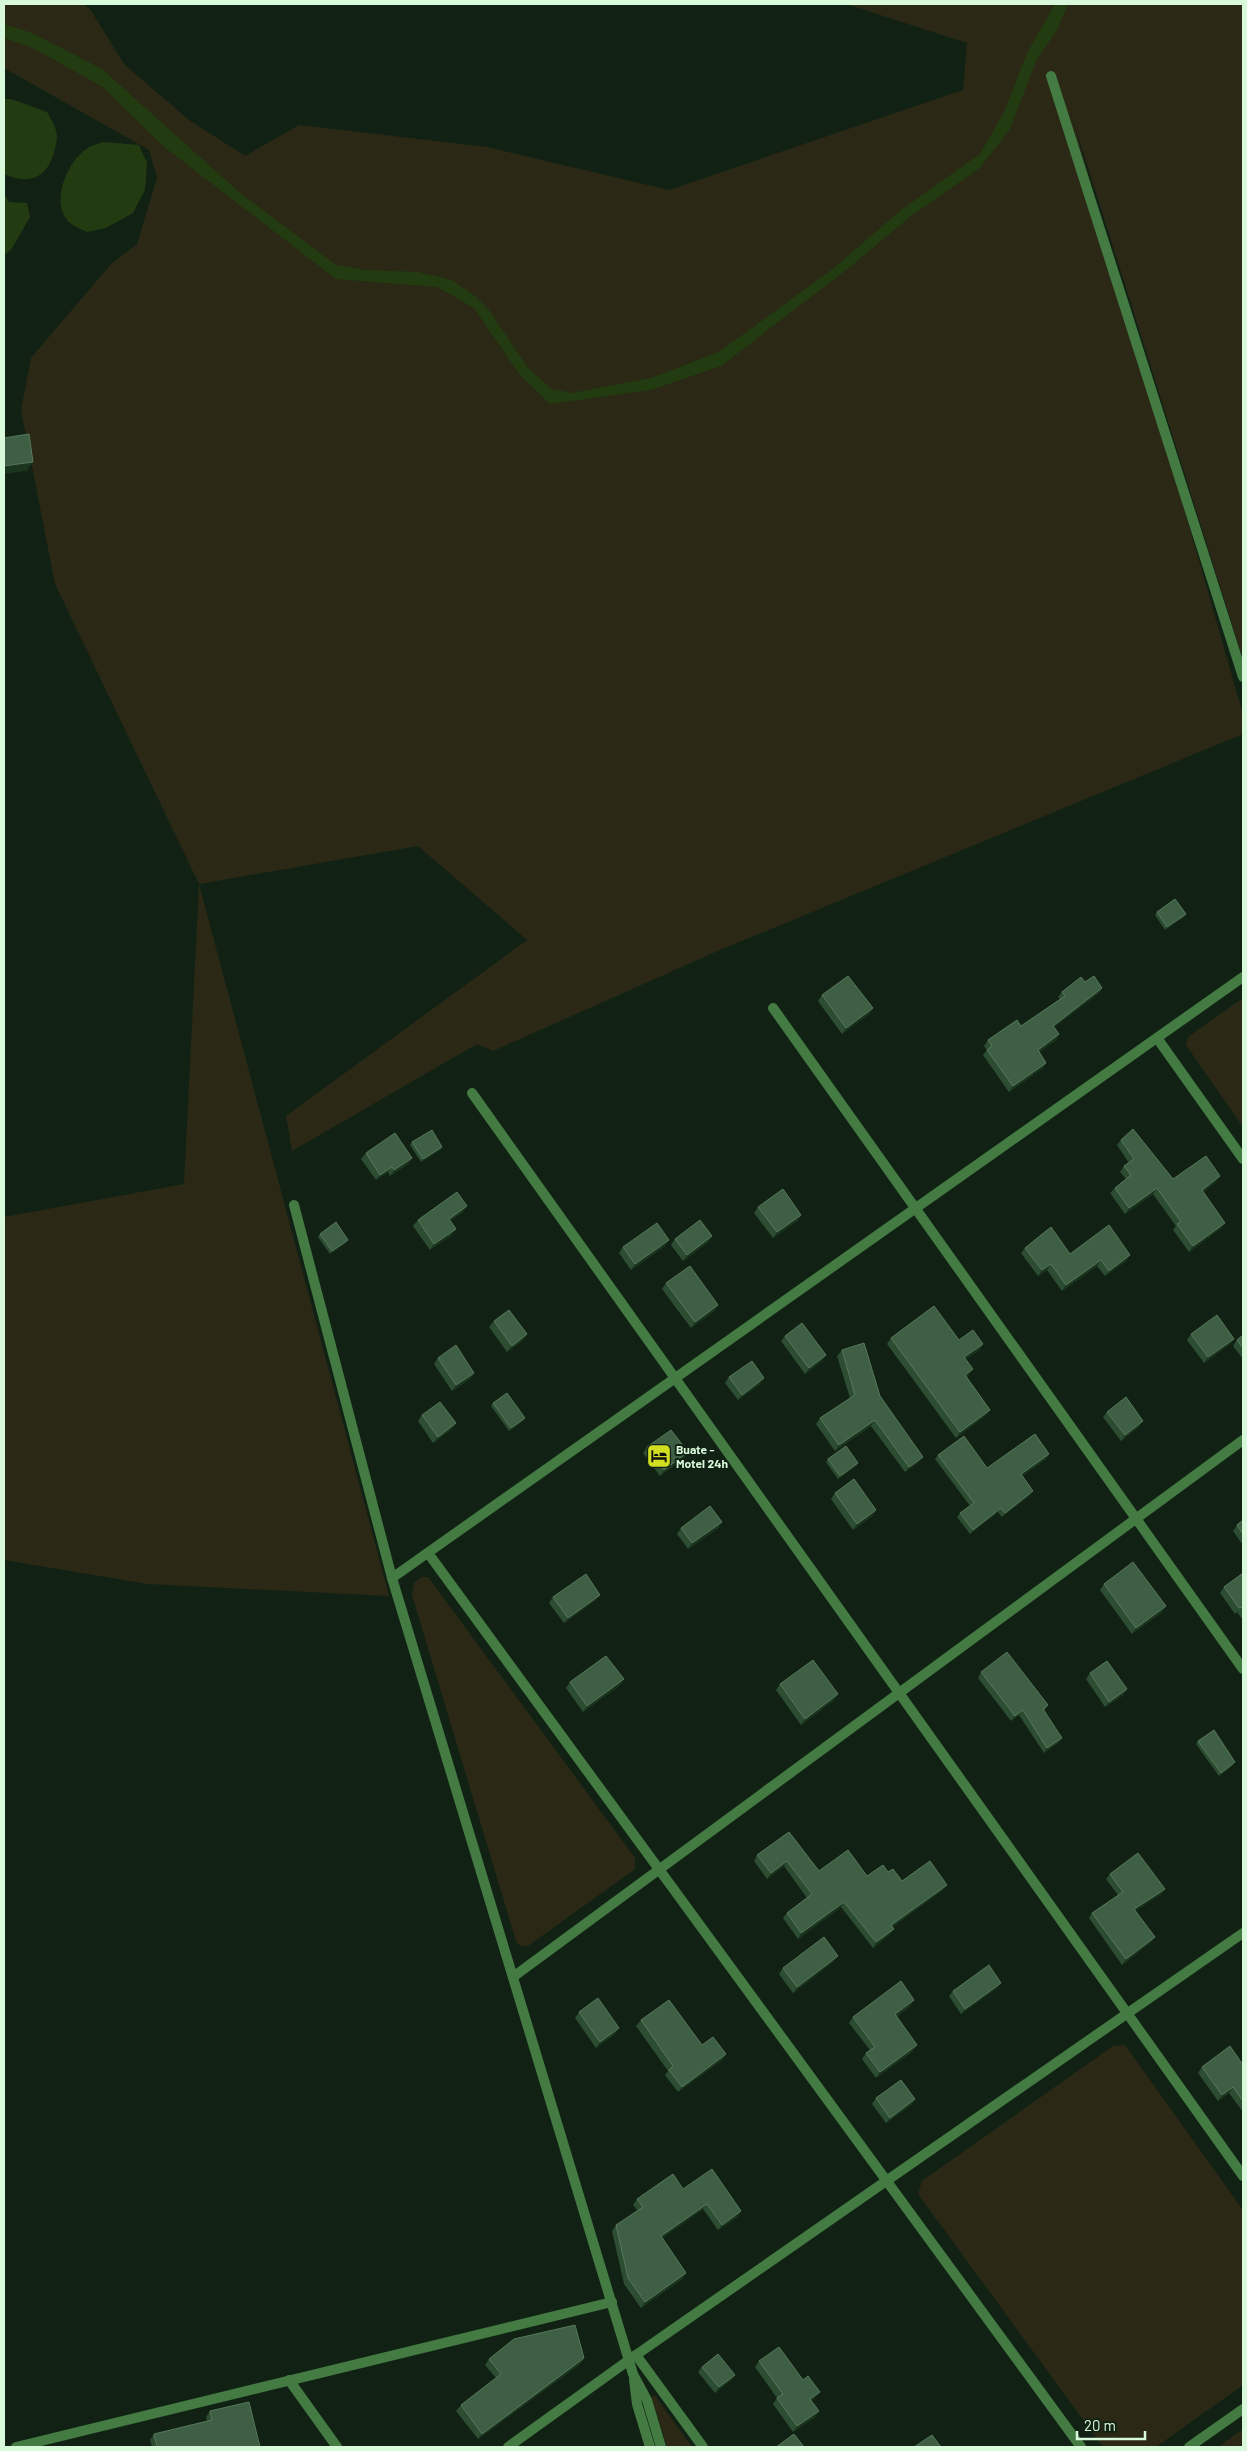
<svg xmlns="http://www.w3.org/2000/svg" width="1247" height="2451" viewBox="0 0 1247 2451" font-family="Barlow,sans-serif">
<rect width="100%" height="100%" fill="#112214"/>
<!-- green -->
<g fill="#2b2915">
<polygon points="4,4 83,4 90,9 124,64 189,120 245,156 299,125 487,147 669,190 963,90 967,43 846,4 1243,4 1243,659 1069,107 1243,714 1243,734 720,950 493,1051 477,1044 292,1151 286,1116 527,940 418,846 199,884 389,1596 148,1584 4,1560 4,1217 184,1184 199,884 55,584 21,410 31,358 111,264 137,244 157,178 149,150 4,68"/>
<polygon points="1243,998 1243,1127 1186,1045 1188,1037"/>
<polygon points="422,1577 428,1577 635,1858 635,1869 528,1946 520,1946 516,1941 412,1595 414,1583"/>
<polygon points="1125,2045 1243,2210 1243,2385 1156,2447 1103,2447 918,2194 922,2181 1113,2046"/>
<polygon points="654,2395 656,2397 692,2447 667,2447 652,2398"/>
<polygon points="1243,2429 1243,2447 1218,2447"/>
</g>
<!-- water -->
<g fill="#223b11">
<polygon points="1055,4 1068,4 1057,30 1036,61 1010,129 980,168 911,216 850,267 721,366 651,390 550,404 519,374 474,308 437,287 336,279 163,146 103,87 31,47 4,38 4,24 32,33 102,69 239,192 336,265 365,270 418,272 452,280 475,296 489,310 528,368 552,389 572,393 651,378 719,352 834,268 901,210 980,154 1004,112 1027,53"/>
<path d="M4 99H11L47 112C51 120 57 128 57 137 57 142 55 148 54 152 47 179 28 185 4 174Z"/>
<path d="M103 142 139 145 147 163 145 190 133 213 106 228 87 232C80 229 71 225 67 220 51 199 68 160 88 148 92 145 98 144 103 142Z"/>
<polygon points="4,193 9,202 27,203 30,217 11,250 4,255"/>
</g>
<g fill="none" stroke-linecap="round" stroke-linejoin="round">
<!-- minor -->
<g stroke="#437b43" stroke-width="10">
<polyline points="1051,76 1243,677"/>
<polyline points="773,1008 1243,1669"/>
<polyline points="1157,1038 1243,1159"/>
<polyline points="472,1093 1243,2176"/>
<polyline points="294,1205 392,1578 633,2374 647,2400 661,2447"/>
<polyline points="428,1553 1081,2447"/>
<polyline points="392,1578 1243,977"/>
<polyline points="513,1977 1243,1440"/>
<polyline points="636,2355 703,2447"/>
<polyline points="289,2380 337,2447"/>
<polyline points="634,2380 637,2404 650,2447"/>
<polyline points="16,2447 612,2302"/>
<polyline points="508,2447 636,2355 1243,1933"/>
<polyline points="1189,2447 1243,2409"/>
</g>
</g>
<!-- wall -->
<g fill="#2d4d32">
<polygon points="1157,912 1186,914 1184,917 1165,930 1155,915"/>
<polygon points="1085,982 1102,988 1099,993 1054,1027 1059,1034 1056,1040 1039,1052 1046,1063 1043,1068 1009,1092 983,1055 987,1050 984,1046 988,1040 1021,1026 1060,999 1058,997 1062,992"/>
<polygon points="822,995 873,1008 869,1014 842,1034 818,1001"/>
<polygon points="1121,1140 1173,1179 1216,1182 1203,1192 1221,1228 1189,1252 1173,1230 1176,1226 1153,1194 1125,1214 1110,1193 1115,1188 1126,1179 1120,1172 1124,1166 1129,1163 1117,1145"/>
<polygon points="412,1142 442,1147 440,1150 421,1162 410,1145"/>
<polygon points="366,1153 412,1158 408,1164 390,1176 388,1172 376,1180 361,1159"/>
<polygon points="758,1207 801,1215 797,1221 773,1238 754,1213"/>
<polygon points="463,1212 450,1221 452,1235 430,1250 413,1226 418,1220"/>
<polygon points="320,1234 346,1243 330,1254 318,1237"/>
<polygon points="712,1236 708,1242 683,1261 671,1245 675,1239"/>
<polygon points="665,1246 631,1270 619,1253 623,1247"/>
<polygon points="1025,1248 1070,1254 1126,1261 1105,1276 1097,1266 1062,1291 1047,1270 1038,1276 1021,1253"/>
<polygon points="666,1283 714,1311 691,1328 662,1289"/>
<polygon points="494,1321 527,1334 523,1340 507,1352 489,1327"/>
<polygon points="1191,1334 1230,1344 1204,1363 1187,1340"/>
<polygon points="1243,1335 1243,1359 1233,1346 1237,1340"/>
<polygon points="785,1336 822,1361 805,1374 781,1341"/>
<polygon points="891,1338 959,1340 983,1344 979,1350 966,1359 969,1375 967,1377 990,1410 986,1415 956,1438 887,1344"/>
<polygon points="842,1350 880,1396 919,1462 905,1472 871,1426 835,1451 816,1424 820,1418 850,1398 837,1356"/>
<polygon points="438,1358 474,1373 470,1379 452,1391 434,1364"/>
<polygon points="729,1377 760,1384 738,1400 725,1383"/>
<polygon points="493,1403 525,1418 523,1421 509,1431 491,1406"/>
<polygon points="1107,1412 1139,1427 1121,1441 1103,1417"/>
<polygon points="422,1415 452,1429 433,1443 418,1421"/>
<polygon points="647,1447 688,1452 684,1458 660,1476 643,1453"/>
<polygon points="1049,1454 1046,1459 1022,1476 1030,1495 1002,1517 998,1512 970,1534 957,1517 960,1513 970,1506 935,1459 938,1455 987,1468"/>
<polygon points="828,1459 858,1463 856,1466 838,1479 826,1462"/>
<polygon points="835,1493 876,1510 872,1516 853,1530 831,1499"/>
<polygon points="1243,1520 1243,1545 1233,1531 1237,1525"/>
<polygon points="722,1522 718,1528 688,1549 677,1534 681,1528"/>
<polygon points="1243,1573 1243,1620 1237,1612 1235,1614 1220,1593 1224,1587"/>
<polygon points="1104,1584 1166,1606 1162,1612 1132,1634 1100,1590"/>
<polygon points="553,1597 596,1600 564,1623 549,1603"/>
<polygon points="981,1672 1048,1705 1044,1711 1062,1738 1058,1743 1044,1753 1019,1715 1011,1721 978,1678"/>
<polygon points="1090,1673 1127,1689 1123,1695 1105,1707 1086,1679"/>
<polygon points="570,1682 620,1685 583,1712 566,1688"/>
<polygon points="780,1684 834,1700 801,1725 776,1690"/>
<polygon points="1198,1741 1233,1765 1219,1776 1196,1744"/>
<polygon points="789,1832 819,1871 867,1876 888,1872 902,1881 947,1885 943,1890 892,1927 890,1934 873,1948 841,1907 798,1939 783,1918 787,1913 807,1898 784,1866 767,1879 754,1861 757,1855"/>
<polygon points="1110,1874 1165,1889 1161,1894 1135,1911 1155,1937 1151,1942 1122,1965 1089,1918 1092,1913 1118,1895 1106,1879"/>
<polygon points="834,1961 793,1993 779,1974 783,1968"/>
<polygon points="1001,1983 997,1988 961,2014 949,1996 953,1991"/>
<polygon points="914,2000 910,2006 897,2016 913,2051 876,2078 862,2059 866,2053 870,2050 849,2023 853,2017"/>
<polygon points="579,2012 615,2034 596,2048 575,2018"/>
<polygon points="641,2020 702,2045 726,2054 722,2060 678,2092 665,2075 668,2071 636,2026"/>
<polygon points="1243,2065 1243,2112 1229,2093 1218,2101 1198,2073 1202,2067"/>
<polygon points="876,2098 915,2099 911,2105 886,2123 872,2104"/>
<polygon points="683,2189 741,2211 737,2217 718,2230 703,2209 662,2238 686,2273 682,2279 641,2308 624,2284 612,2231 616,2225 638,2211 633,2205 637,2199"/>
<polygon points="584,2358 580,2364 478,2439 456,2411 461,2405 496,2378 485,2365 489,2359"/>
<polygon points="759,2361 815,2398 811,2401 819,2411 815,2417 793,2432 773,2404 777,2398 755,2367"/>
<polygon points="702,2367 735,2375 731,2380 715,2393 698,2372"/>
<polygon points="210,2411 260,2447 152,2447 150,2440 154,2434 207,2421 206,2417"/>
</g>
<!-- shaded-wall -->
<g fill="#1a341e">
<polygon points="33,462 27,471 4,474 4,466"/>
<polygon points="1186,914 1184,917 1165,930 1167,927"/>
<polygon points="1102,988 1099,993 1049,1031 1053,1026"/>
<polygon points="873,1008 869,1014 842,1034 846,1028"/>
<polygon points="1059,1034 1056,1040 1034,1055 1038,1050"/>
<polygon points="1046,1063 1043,1068 1009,1092 1013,1086"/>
<polygon points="442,1147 440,1150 421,1162 423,1159"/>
<polygon points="412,1158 408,1164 390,1176 394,1170"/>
<polygon points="392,1167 388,1172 376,1180 380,1175"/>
<polygon points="1220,1176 1216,1182 1198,1196 1202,1190"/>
<polygon points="1157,1188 1153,1194 1125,1214 1129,1208"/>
<polygon points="467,1206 463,1212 445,1224 449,1219"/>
<polygon points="801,1215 797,1221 773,1238 777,1232"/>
<polygon points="1225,1223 1221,1228 1189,1252 1193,1246"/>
<polygon points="456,1229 452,1235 430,1250 434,1244"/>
<polygon points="712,1236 708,1242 683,1261 687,1255"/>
<polygon points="348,1240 346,1243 330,1254 332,1251"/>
<polygon points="669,1240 665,1246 631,1270 635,1264"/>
<polygon points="1130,1255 1126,1261 1105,1276 1109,1271"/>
<polygon points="1101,1260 1097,1266 1062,1291 1066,1285"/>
<polygon points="1051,1264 1047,1270 1038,1276 1042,1270"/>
<polygon points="718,1305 714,1311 691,1328 695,1322"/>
<polygon points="527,1334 523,1340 507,1352 512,1346"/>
<polygon points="1234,1339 1230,1344 1204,1363 1208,1357"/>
<polygon points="983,1344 979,1350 960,1363 964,1357"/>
<polygon points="826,1355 822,1361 805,1374 809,1368"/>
<polygon points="973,1369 969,1375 961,1381 965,1375"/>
<polygon points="474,1373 470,1379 452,1391 456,1385"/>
<polygon points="764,1378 760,1384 738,1400 742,1395"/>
<polygon points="990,1410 986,1415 956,1438 960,1432"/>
<polygon points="525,1418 523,1421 509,1431 511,1428"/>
<polygon points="875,1420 871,1426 835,1451 839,1445"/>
<polygon points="1143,1421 1139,1427 1121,1441 1125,1435"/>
<polygon points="456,1423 452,1429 433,1443 438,1437"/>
<polygon points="688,1452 684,1458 660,1476 664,1470"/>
<polygon points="1049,1454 1046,1459 1018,1479 1021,1474"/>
<polygon points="923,1457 919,1462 905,1472 909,1467"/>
<polygon points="858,1463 856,1466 838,1479 840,1476"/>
<polygon points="1033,1491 1030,1495 1002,1517 1005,1513"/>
<polygon points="1001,1508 998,1512 970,1534 973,1530"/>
<polygon points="876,1510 872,1516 853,1530 857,1524"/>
<polygon points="722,1522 718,1528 688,1549 692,1543"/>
<polygon points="600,1595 596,1600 564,1623 568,1618"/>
<polygon points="1166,1606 1162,1612 1132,1634 1136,1628"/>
<polygon points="624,1679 620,1685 583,1712 587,1706"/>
<polygon points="1127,1689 1123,1695 1105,1707 1109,1702"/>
<polygon points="838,1694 834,1700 801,1725 805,1719"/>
<polygon points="1023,1710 1019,1715 1011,1721 1015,1716"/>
<polygon points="1062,1738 1058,1743 1044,1753 1047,1748"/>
<polygon points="1235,1762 1233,1765 1219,1776 1221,1773"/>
<polygon points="787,1861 784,1866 767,1879 771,1873"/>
<polygon points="947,1885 943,1890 887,1930 891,1925"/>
<polygon points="1165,1889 1161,1894 1130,1914 1134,1909"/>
<polygon points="844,1902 841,1907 798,1939 801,1933"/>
<polygon points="894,1929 890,1934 873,1948 876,1942"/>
<polygon points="1155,1937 1151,1942 1122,1965 1126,1959"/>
<polygon points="838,1956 834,1961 793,1993 797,1987"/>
<polygon points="1001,1983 997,1988 961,2014 965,2009"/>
<polygon points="914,2000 910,2006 891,2020 895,2014"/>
<polygon points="619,2028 615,2034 596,2048 600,2042"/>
<polygon points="917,2045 913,2051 876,2078 880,2072"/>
<polygon points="726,2054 722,2060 678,2092 682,2087"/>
<polygon points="1233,2087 1229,2093 1218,2101 1222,2095"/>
<polygon points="915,2099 911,2105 886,2123 890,2118"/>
<polygon points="707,2204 703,2209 657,2242 661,2236"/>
<polygon points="741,2211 737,2217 718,2230 722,2225"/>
<polygon points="686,2273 682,2279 641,2308 645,2302"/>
<polygon points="584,2358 580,2364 478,2439 482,2434"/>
<polygon points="735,2375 731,2380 715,2393 719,2387"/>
<polygon points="820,2392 815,2398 806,2405 810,2399"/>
<polygon points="819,2411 815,2417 793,2432 797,2426"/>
</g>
<!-- building -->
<g fill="#3f5f44" stroke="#57785b">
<polygon points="29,434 33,462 4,466 4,438"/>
<polygon points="1175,899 1186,914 1167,927 1157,912"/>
<polygon points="848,976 873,1008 846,1028 822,995"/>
<polygon points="1094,976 1102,988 1053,1026 1059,1034 1038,1050 1046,1063 1013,1086 987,1050 992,1046 988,1040 1017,1020 1021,1026 1065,996 1062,992 1081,977 1085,982"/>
<polygon points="1133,1129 1173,1179 1206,1156 1220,1176 1202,1190 1225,1223 1193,1246 1177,1224 1181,1222 1157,1188 1129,1208 1115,1188 1131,1175 1124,1166 1134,1159 1121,1140"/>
<polygon points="432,1130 442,1147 423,1159 412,1142"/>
<polygon points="395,1133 412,1158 394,1170 392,1167 380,1175 366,1153"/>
<polygon points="783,1189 801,1215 777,1232 758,1207"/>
<polygon points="457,1192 467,1206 449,1219 456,1229 434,1244 418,1220"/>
<polygon points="700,1220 712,1236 687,1255 675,1239"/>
<polygon points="336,1222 348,1240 332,1251 320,1234"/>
<polygon points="657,1223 669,1240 635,1264 623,1247"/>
<polygon points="1109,1225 1130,1255 1109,1271 1101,1260 1066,1285 1051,1264 1042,1270 1025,1248 1051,1227 1070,1254"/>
<polygon points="690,1266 718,1305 695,1322 666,1283"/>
<polygon points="934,1306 959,1340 973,1330 983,1344 964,1357 973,1369 965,1375 990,1410 960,1432 891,1338"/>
<polygon points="509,1310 527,1334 512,1346 494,1321"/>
<polygon points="1217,1315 1234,1339 1208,1357 1191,1334"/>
<polygon points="802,1323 826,1355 809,1368 785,1336"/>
<polygon points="1243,1335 1243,1348 1237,1340"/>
<polygon points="864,1343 880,1396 923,1457 909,1467 875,1420 839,1445 820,1418 855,1395 842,1350"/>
<polygon points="456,1345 474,1373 456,1385 438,1358"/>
<polygon points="752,1361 764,1378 742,1395 729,1377"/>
<polygon points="507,1393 525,1418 511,1428 493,1403"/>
<polygon points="1126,1397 1143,1421 1125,1435 1107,1412"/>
<polygon points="440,1402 456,1423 438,1437 422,1415"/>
<polygon points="671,1430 688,1452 664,1470 647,1447"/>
<polygon points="1035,1434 1049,1454 1021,1474 1033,1491 1005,1513 1001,1508 973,1530 960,1513 974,1503 938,1455 964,1436 987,1468"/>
<polygon points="846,1446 858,1463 840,1476 828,1459"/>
<polygon points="854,1479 876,1510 857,1524 835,1493"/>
<polygon points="710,1506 722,1522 692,1543 681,1528"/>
<polygon points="1243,1520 1243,1534 1237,1525"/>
<polygon points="1133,1562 1166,1606 1136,1628 1104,1584"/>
<polygon points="1243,1573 1243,1609 1241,1607 1239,1608 1224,1587"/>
<polygon points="586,1574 600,1595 568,1618 553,1597"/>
<polygon points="1007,1652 1048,1705 1043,1709 1062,1738 1047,1748 1023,1710 1015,1716 981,1672"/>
<polygon points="606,1656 624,1679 587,1706 570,1682"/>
<polygon points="813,1660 838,1694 805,1719 780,1684"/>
<polygon points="1107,1661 1127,1689 1109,1702 1090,1673"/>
<polygon points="1214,1730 1235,1762 1221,1773 1198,1741"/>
<polygon points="789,1832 819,1871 848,1850 867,1876 883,1865 888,1872 893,1869 902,1881 930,1861 947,1885 891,1925 894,1929 876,1942 844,1902 801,1933 787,1913 812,1894 787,1861 771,1873 757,1855"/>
<polygon points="1138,1853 1165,1889 1134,1909 1155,1937 1126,1959 1092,1913 1123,1892 1110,1874"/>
<polygon points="824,1937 838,1956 797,1987 783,1968"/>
<polygon points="989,1965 1001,1983 965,2009 953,1991"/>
<polygon points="901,1981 914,2000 895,2014 917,2045 880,2072 866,2053 875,2047 853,2017"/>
<polygon points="598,1998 619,2028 600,2042 579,2012"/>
<polygon points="669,2000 702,2045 713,2037 726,2054 682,2087 669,2070 673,2066 641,2020"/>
<polygon points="1230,2046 1243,2065 1243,2101 1233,2087 1222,2095 1202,2067"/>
<polygon points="901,2080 915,2099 890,2118 876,2098"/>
<polygon points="712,2169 741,2211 722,2225 707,2204 661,2236 686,2273 645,2302 628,2278 616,2225 643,2207 637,2199 673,2174 683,2189"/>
<polygon points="575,2325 584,2358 482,2434 461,2405 501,2374 489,2359 514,2339"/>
<polygon points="779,2347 803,2380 808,2376 820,2392 810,2399 819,2411 797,2426 777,2398 783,2394 759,2361"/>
<polygon points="718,2354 735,2375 719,2387 702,2367"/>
<polygon points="249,2402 260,2447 157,2447 154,2434 212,2420 210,2411"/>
<polygon points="794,2434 804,2447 776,2447"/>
<polygon points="932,2435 941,2447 914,2447"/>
</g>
<!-- icons -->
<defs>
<symbol id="hotel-square" viewBox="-11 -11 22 22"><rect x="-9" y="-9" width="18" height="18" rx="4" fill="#d2de20" stroke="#112214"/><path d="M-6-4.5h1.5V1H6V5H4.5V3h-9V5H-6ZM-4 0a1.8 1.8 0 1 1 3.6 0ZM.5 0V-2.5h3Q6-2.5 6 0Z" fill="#111"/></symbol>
</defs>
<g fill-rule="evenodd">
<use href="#hotel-square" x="645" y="1442" width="28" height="28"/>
</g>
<g text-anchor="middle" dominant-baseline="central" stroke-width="4" stroke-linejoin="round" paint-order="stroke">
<!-- poi labels -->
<g font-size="12" font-weight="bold" fill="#d8f9da" stroke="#112214" text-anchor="start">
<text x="676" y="1449">Buate -<tspan x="676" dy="14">Motel 24h</tspan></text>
</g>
</g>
<!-- border -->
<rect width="1247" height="2451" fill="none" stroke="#d8f9da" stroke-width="10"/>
<!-- scale -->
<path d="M1077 2431v8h68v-8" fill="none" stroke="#d8f9da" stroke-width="2.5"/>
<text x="1084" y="2431" font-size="15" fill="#d8f9da" stroke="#112214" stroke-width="4" paint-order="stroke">20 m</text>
</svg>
